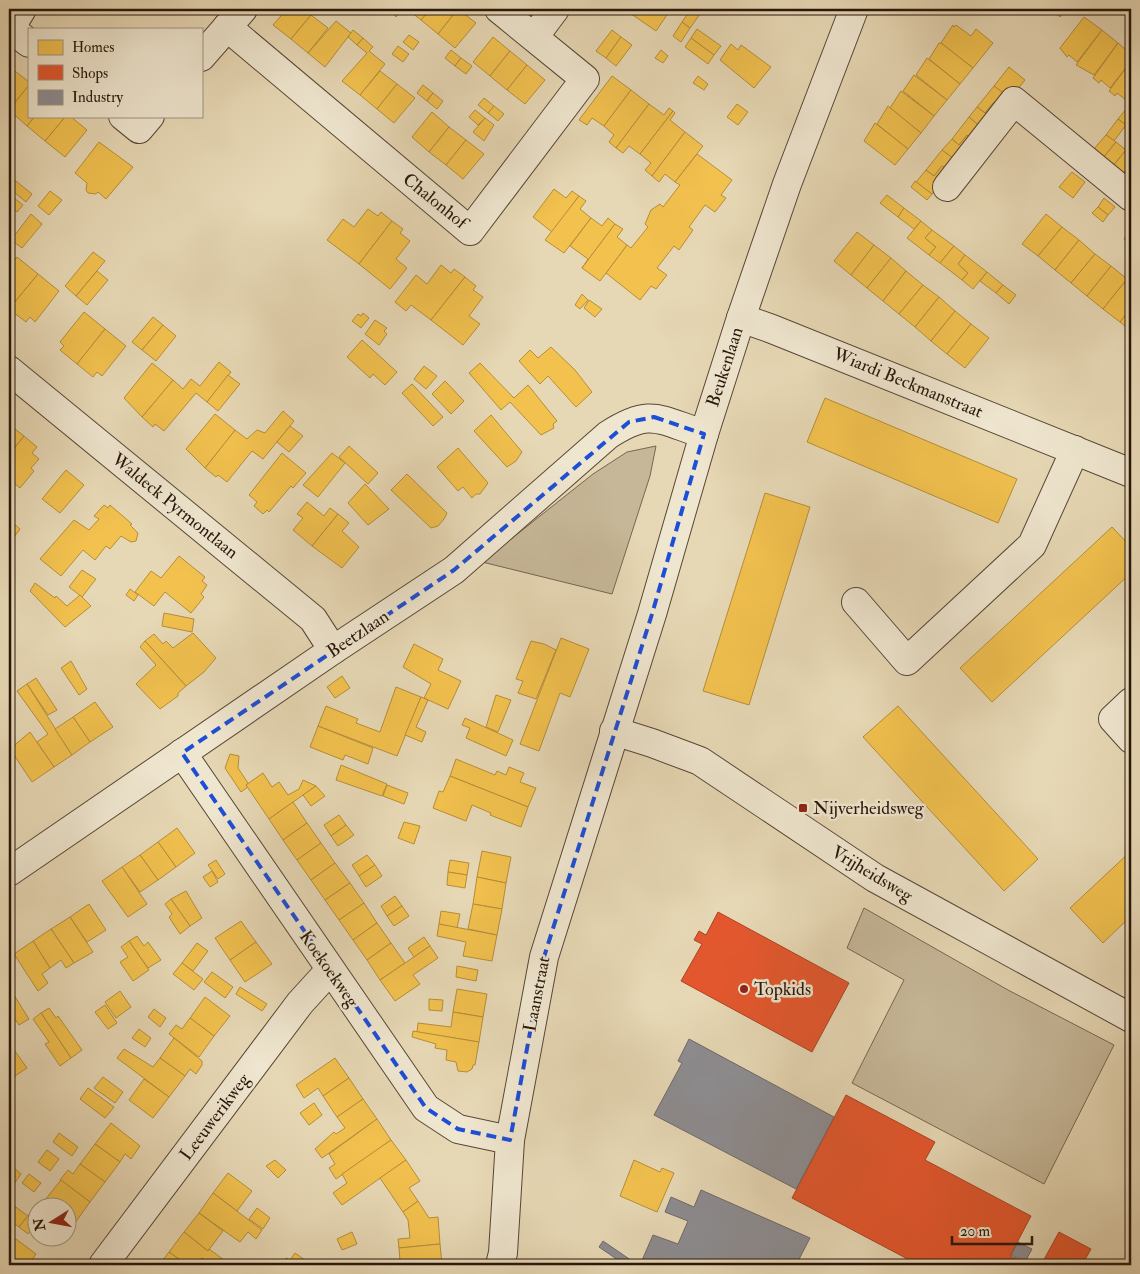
<svg xmlns="http://www.w3.org/2000/svg" width="1140" height="1274" viewBox="0 0 1140 1274" font-family="'IM FELL Double Pica',serif">
<rect width="100%" height="100%" fill="#e7d8b5"/>
<filter id="stains"><feTurbulence type="fractalNoise" baseFrequency=".004" numOctaves="4"/><feColorMatrix values="0 0 0 0 .2 0 0 0 0 .09 0 0 0 0 .02 0 0 0 .5 -.17"/></filter>
<radialGradient id="worn" r=".72"><stop offset=".6" stop-color="#630" stop-opacity="0"/><stop offset="1" stop-color="#630" stop-opacity=".3"/></radialGradient>
<!-- green -->
<g fill="#c6b798" stroke="#766652">
<polygon points="656,446 650,476 612,594 482,562 593,474 627,452"/>
<polygon points="864,908 1008,990 1114,1045 1044,1184 852,1083 904,980 847,948"/>
</g>
<!-- homes -->
<g fill="#f2c14e" stroke="#b58e3a">
<polygon points="287,9 304,9 311,15 291,39 273,25"/>
<polygon points="388,9 401,9 402,10 396,17"/>
<polygon points="407,9 431,9 421,20"/>
<polygon points="431,9 458,9 438,34 421,20"/>
<polygon points="458,9 476,23 455,48 438,34"/>
<polygon points="624,9 664,9 669,12 656,31"/>
<polygon points="691,9 700,14 690,28 682,22"/>
<polygon points="1050,9 1066,9 1060,17"/>
<polygon points="311,15 328,28 308,53 291,39"/>
<polygon points="1084,17 1102,30 1077,62 1069,55 1067,57 1060,48"/>
<polygon points="336,21 351,33 325,67 308,53"/>
<polygon points="682,22 690,28 681,42 673,36"/>
<polygon points="953,25 954,27 956,25 971,36 976,29 993,43 973,68 941,43"/>
<polygon points="697,29 721,46 714,55 691,38"/>
<polygon points="353,30 363,38 357,45 348,37"/>
<polygon points="612,30 621,37 606,58 596,51"/>
<polygon points="1102,30 1118,43 1094,75 1076,65"/>
<polygon points="409,35 419,42 413,50 403,42"/>
<polygon points="493,37 510,51 490,76 473,62"/>
<polygon points="621,37 632,45 616,66 606,58"/>
<polygon points="363,38 373,47 369,51 385,64 360,95 342,81 367,53 357,45"/>
<polygon points="691,38 714,55 708,64 685,47"/>
<polygon points="939,43 941,43 973,68 960,84 929,59"/>
<polygon points="1118,43 1131,54 1131,61 1110,88 1101,80 1099,83 1093,78"/>
<polygon points="731,44 738,50 741,45 771,67 754,88 720,60"/>
<polygon points="398,46 409,54 403,62 392,54"/>
<polygon points="451,50 461,58 455,66 445,58"/>
<polygon points="661,50 668,56 663,63 655,58"/>
<polygon points="510,51 527,65 507,90 490,76"/>
<polygon points="461,58 472,66 466,74 455,66"/>
<polygon points="927,58 960,84 947,100 916,75"/>
<polygon points="1131,61 1131,94 1126,100 1117,93 1115,96 1109,91"/>
<polygon points="527,65 545,80 525,104 507,90"/>
<polygon points="1009,67 1025,80 1010,98 994,86"/>
<polygon points="11,68 29,82 29,85 9,110 9,71"/>
<polygon points="380,71 397,84 377,109 360,95"/>
<polygon points="914,75 947,100 934,116 903,91"/>
<polygon points="612,76 631,90 604,126 592,118 587,125 579,120"/>
<polygon points="698,76 708,84 704,90 693,83"/>
<polygon points="397,84 415,98 394,123 377,109"/>
<polygon points="29,85 29,116 35,116 27,126 9,110"/>
<polygon points="423,85 433,93 427,101 417,93"/>
<polygon points="994,86 1010,98 1002,108 994,102 985,113 977,107"/>
<polygon points="631,90 649,104 616,148 609,142 614,135 604,126"/>
<polygon points="901,91 934,116 921,133 890,108"/>
<polygon points="433,93 443,101 437,109 427,101"/>
<polygon points="484,98 494,106 488,113 478,105"/>
<polygon points="994,102 1002,108 984,130 969,117 977,107 985,113"/>
<polygon points="1131,103 1131,119 1126,125 1118,119"/>
<polygon points="649,104 664,115 669,108 673,111 640,154 629,146 623,153 616,148"/>
<polygon points="737,104 748,112 738,125 727,117"/>
<polygon points="494,106 504,114 498,121 488,113"/>
<polygon points="888,106 921,133 908,149 877,124"/>
<polygon points="475,110 485,118 478,125 469,117"/>
<polygon points="673,111 675,113 670,120 685,132 652,176 645,170 651,163 640,154"/>
<polygon points="432,112 449,127 429,152 412,137"/>
<polygon points="35,116 66,116 45,141 27,126"/>
<polygon points="66,116 70,116 87,130 65,157 45,141"/>
<polygon points="969,117 984,130 975,141 967,135 959,145 952,139"/>
<polygon points="485,118 494,125 484,141 473,132"/>
<polygon points="1118,119 1126,125 1114,141 1106,135"/>
<polygon points="875,123 908,149 895,165 864,141"/>
<polygon points="449,127 466,140 446,165 429,152"/>
<polygon points="685,132 703,146 675,182 665,174 659,182 652,176"/>
<polygon points="967,135 975,141 958,162 942,150 952,139 959,145"/>
<polygon points="1106,135 1116,142 1103,158 1093,150"/>
<polygon points="466,140 484,154 463,179 446,165"/>
<polygon points="99,142 133,167 106,199 98,192 96,194 88,193 86,190 87,183 75,173"/>
<polygon points="1116,142 1126,150 1113,166 1103,158"/>
<polygon points="942,150 958,162 950,172 942,166 934,176 926,170"/>
<polygon points="1126,150 1131,155 1131,163 1123,174 1113,166"/>
<polygon points="697,154 732,180 721,195 726,198 715,212 705,205 689,227 693,230 679,250 674,246 657,268 667,275 656,289 651,286 640,300 606,273 627,245 631,248 648,227 645,224 651,210 660,204 663,207 680,185 675,182"/>
<polygon points="1131,163 1131,181 1123,174"/>
<polygon points="942,166 950,172 932,194 916,182 926,170 934,176"/>
<polygon points="1072,172 1085,182 1073,198 1059,187"/>
<polygon points="12,178 32,194 26,202 9,188"/>
<polygon points="915,181 932,194 927,200 911,187"/>
<polygon points="554,189 566,198 572,191 579,196 552,232 533,217"/>
<polygon points="50,191 62,200 49,215 38,206"/>
<polygon points="9,194 23,205 17,212 9,206"/>
<polygon points="887,195 904,208 898,217 880,203"/>
<polygon points="579,196 586,201 580,209 591,218 564,253 545,240"/>
<polygon points="1104,198 1115,207 1108,215 1098,207"/>
<polygon points="1098,207 1108,215 1103,222 1092,213"/>
<polygon points="904,208 921,221 914,229 898,217"/>
<polygon points="368,209 378,216 381,212 392,221 359,264 327,240 343,219 354,227"/>
<polygon points="31,214 42,224 22,248 11,240"/>
<polygon points="1046,214 1062,227 1038,256 1022,244"/>
<polygon points="591,218 602,226 608,218 615,224 582,268 588,259 570,246"/>
<polygon points="392,221 403,229 400,233 410,241 396,259 407,268 390,289 359,264"/>
<polygon points="921,221 932,230 925,238 936,247 929,255 907,238"/>
<polygon points="615,224 623,229 617,237 627,245 600,281 582,268"/>
<polygon points="1062,227 1079,240 1055,270 1038,256"/>
<polygon points="932,230 954,246 940,263 929,255 936,247 925,238"/>
<polygon points="857,232 874,245 851,275 834,261"/>
<polygon points="1129,232 1131,234 1131,245 1124,239"/>
<polygon points="1079,240 1095,254 1071,283 1055,270"/>
<polygon points="874,245 891,258 867,288 851,275"/>
<polygon points="954,246 965,255 958,264 968,273 962,280 940,263"/>
<polygon points="93,252 105,261 76,296 65,286"/>
<polygon points="1095,254 1111,266 1087,296 1071,283"/>
<polygon points="965,255 987,272 973,289 962,280 968,273 958,264"/>
<polygon points="17,257 38,274 9,309 9,267"/>
<polygon points="891,258 906,271 883,301 867,288"/>
<polygon points="441,265 451,273 454,269 465,277 431,320 411,305 406,311 395,302 416,275 427,284"/>
<polygon points="1111,266 1127,279 1103,309 1087,296"/>
<polygon points="97,271 108,280 87,305 76,296"/>
<polygon points="906,271 923,285 899,314 883,301"/>
<polygon points="987,272 1003,285 996,293 980,281"/>
<polygon points="38,274 59,291 35,322 30,317 26,322 9,309"/>
<polygon points="465,277 476,286 473,290 483,297 469,316 480,324 463,345 431,320"/>
<polygon points="1127,279 1131,283 1131,308 1120,322 1103,309"/>
<polygon points="923,285 939,297 915,327 899,314"/>
<polygon points="1003,285 1016,295 1009,304 996,293"/>
<polygon points="582,294 588,300 580,309 575,305"/>
<polygon points="939,297 955,311 931,341 915,327"/>
<polygon points="589,300 602,309 595,317 584,308"/>
<polygon points="1131,308 1131,331 1120,322"/>
<polygon points="955,311 971,324 947,354 931,341"/>
<polygon points="84,312 105,329 77,364 60,350 64,346 60,342"/>
<polygon points="363,313 369,318 361,328 352,321 358,314 361,316"/>
<polygon points="153,317 163,325 142,350 132,342"/>
<polygon points="375,320 387,328 384,331 387,334 379,345 365,334"/>
<polygon points="971,324 989,338 965,368 947,354"/>
<polygon points="163,325 176,336 156,361 142,350"/>
<polygon points="105,329 126,346 102,376 97,372 93,377 77,364"/>
<polygon points="362,340 397,372 385,385 373,374 370,378 347,357"/>
<polygon points="551,347 575,370 592,392 576,407 548,376 540,384 519,361 530,350 538,358"/>
<polygon points="219,362 231,372 207,402 196,393 164,431 155,424 153,427 142,417 173,380 183,389 191,379 200,386"/>
<polygon points="152,363 173,380 142,417 124,398"/>
<polygon points="480,363 514,398 528,385 557,421 553,424 554,428 541,435 510,402 501,410 469,373"/>
<polygon points="424,366 437,376 426,389 414,379"/>
<polygon points="228,375 240,384 218,411 207,402"/>
<polygon points="445,381 464,401 451,414 432,394"/>
<polygon points="412,384 443,417 433,426 402,393"/>
<polygon points="825,398 1017,479 998,523 807,442"/>
<polygon points="283,411 294,421 263,459 252,451 227,482 218,475 216,477 205,468 235,430 247,439 257,430 265,433"/>
<polygon points="215,414 235,430 205,468 186,449"/>
<polygon points="491,415 522,452 516,461 507,467 474,431"/>
<polygon points="11,426 24,436 9,455 9,429"/>
<polygon points="290,426 303,436 289,452 277,442"/>
<polygon points="24,436 37,447 32,453 39,459 31,468 34,471 20,488 9,479 9,455"/>
<polygon points="349,446 378,473 368,484 339,457"/>
<polygon points="458,448 488,483 480,494 476,494 472,498 463,487 458,491 437,467"/>
<polygon points="282,453 306,473 293,488 291,486 269,512 267,510 263,514 254,506 257,502 249,495"/>
<polygon points="332,453 345,463 318,497 303,485"/>
<polygon points="66,470 84,485 60,513 42,499"/>
<polygon points="407,474 447,513 444,519 438,526 431,528 391,490"/>
<polygon points="365,484 389,509 368,525 348,503"/>
<polygon points="765,493 810,507 749,705 703,691"/>
<polygon points="307,502 324,516 330,508 338,514 312,546 293,530 303,518 297,514"/>
<polygon points="104,505 108,508 110,505 132,524 130,525 138,533 136,541 131,542 121,536 110,549 106,546 95,560 83,550 61,576 40,559 74,520 89,530 99,519 94,516"/>
<polygon points="338,514 349,523 342,531 359,547 342,568 312,546"/>
<polygon points="10,520 20,529 9,544 9,522"/>
<polygon points="1112,527 1131,547 1131,573 992,702 960,668"/>
<polygon points="179,556 205,577 202,581 207,585 201,594 204,597 191,613 165,592 154,606 135,592 151,571 161,578"/>
<polygon points="82,570 96,579 82,597 69,587"/>
<polygon points="35,583 55,598 56,596 67,606 80,595 91,606 65,627 30,591"/>
<polygon points="130,589 138,595 134,601 126,595"/>
<polygon points="164,613 194,619 192,632 162,626"/>
<polygon points="193,633 216,658 204,672 186,686 145,641 154,634 163,644 166,641 173,648"/>
<polygon points="561,638 589,649 570,697 560,693 539,751 520,744"/>
<polygon points="145,641 186,686 178,693 178,696 160,709 136,684 156,665 140,647"/>
<polygon points="531,641 544,644 556,650 536,699 518,693 523,681 516,679"/>
<polygon points="414,644 443,659 438,670 461,681 448,709 424,698 431,684 403,667"/>
<polygon points="71,661 87,689 79,695 61,668"/>
<polygon points="342,676 350,688 335,698 327,687"/>
<polygon points="36,678 57,710 48,715 27,684"/>
<polygon points="27,684 72,755 54,767 37,742 48,734 17,691"/>
<polygon points="396,687 421,697 397,756 318,726 326,706 358,719 356,723 380,732"/>
<polygon points="496,695 511,700 498,732 486,727"/>
<polygon points="421,697 428,700 416,727 426,732 422,742 405,735"/>
<polygon points="95,702 113,727 90,742 73,717"/>
<polygon points="898,706 1038,859 1004,891 863,737"/>
<polygon points="73,717 90,742 72,755 55,729"/>
<polygon points="465,718 513,740 506,756 466,738 470,728 462,725"/>
<polygon points="318,726 373,748 368,764 345,755 343,760 310,747"/>
<polygon points="30,732 54,767 32,782 10,749"/>
<polygon points="230,754 239,756 238,768 248,783 246,785 248,787 241,792 225,768"/>
<polygon points="456,759 495,775 497,771 506,775 509,767 524,773 520,782 536,788 528,807 450,776"/>
<polygon points="341,765 387,784 382,796 336,780"/>
<polygon points="263,773 272,787 279,782 288,795 299,789 303,780 316,786 269,819 246,785"/>
<polygon points="450,776 528,807 521,827 490,815 491,813 472,805 466,821 433,808 439,791 443,792"/>
<polygon points="387,785 408,793 404,804 383,796"/>
<polygon points="316,786 325,796 311,806 303,795"/>
<polygon points="293,802 307,823 283,840 269,819"/>
<polygon points="339,815 346,825 331,836 324,825"/>
<polygon points="404,822 420,826 414,844 398,838"/>
<polygon points="307,823 321,843 297,860 283,840"/>
<polygon points="346,825 354,835 338,846 331,836"/>
<polygon points="177,828 195,853 176,867 158,842"/>
<polygon points="158,842 176,867 158,880 140,855"/>
<polygon points="321,843 335,863 311,880 297,860"/>
<polygon points="482,851 511,857 506,883 477,877"/>
<polygon points="1131,851 1131,916 1103,943 1070,908"/>
<polygon points="140,855 158,880 140,892 122,867"/>
<polygon points="367,855 375,865 359,876 352,865"/>
<polygon points="216,860 225,874 218,879 208,865"/>
<polygon points="450,860 469,863 467,875 448,872"/>
<polygon points="335,863 350,883 325,900 311,880"/>
<polygon points="375,865 382,876 366,887 359,876"/>
<polygon points="122,867 147,904 128,917 102,881"/>
<polygon points="212,871 218,882 210,887 203,877"/>
<polygon points="448,872 467,875 465,888 447,885"/>
<polygon points="477,877 506,883 502,909 473,904"/>
<polygon points="350,883 364,903 339,920 325,900"/>
<polygon points="186,891 202,918 190,926 171,899"/>
<polygon points="395,896 402,906 387,916 381,906"/>
<polygon points="171,899 190,926 180,934 169,917 172,914 165,904"/>
<polygon points="364,903 377,923 353,940 339,920"/>
<polygon points="89,904 106,930 87,942 70,917"/>
<polygon points="473,904 502,909 497,935 468,929"/>
<polygon points="402,906 409,916 394,926 387,916"/>
<polygon points="441,911 460,914 457,928 439,924"/>
<polygon points="70,917 93,952 74,963 51,929"/>
<polygon points="241,921 256,942 230,960 215,938"/>
<polygon points="377,923 391,943 367,960 353,940"/>
<polygon points="439,924 497,935 492,961 463,956 466,942 437,936"/>
<polygon points="51,929 74,963 66,968 61,960 50,968 33,941"/>
<polygon points="137,936 144,946 148,942 161,960 148,968 129,941"/>
<polygon points="424,937 430,946 414,957 408,948"/>
<polygon points="33,941 50,968 42,974 48,983 38,991 14,954"/>
<polygon points="129,941 149,970 133,981 120,962 128,957 121,947"/>
<polygon points="256,942 272,964 245,982 230,960"/>
<polygon points="197,943 208,951 193,971 182,963"/>
<polygon points="391,943 405,963 380,980 367,960"/>
<polygon points="430,946 438,958 413,975 420,984 395,1001 380,980"/>
<polygon points="182,963 203,979 194,990 173,974"/>
<polygon points="457,966 478,970 476,981 456,977"/>
<polygon points="212,972 233,987 225,998 204,982"/>
<polygon points="9,987 29,1019 19,1025 9,1010"/>
<polygon points="240,987 267,1004 262,1011 236,994"/>
<polygon points="457,989 487,994 483,1017 453,1012"/>
<polygon points="120,991 131,1007 116,1018 105,1002"/>
<polygon points="205,997 230,1016 214,1036 190,1018"/>
<polygon points="429,999 443,1000 442,1011 429,1010"/>
<polygon points="105,1005 117,1023 108,1029 95,1012"/>
<polygon points="49,1008 56,1018 58,1016 82,1050 71,1058 41,1013"/>
<polygon points="154,1009 166,1018 160,1027 148,1017"/>
<polygon points="453,1012 483,1017 479,1042 417,1032 418,1023 451,1027"/>
<polygon points="41,1013 71,1058 60,1066 45,1044 49,1042 33,1019"/>
<polygon points="190,1018 214,1036 199,1057 169,1034 176,1025 182,1029"/>
<polygon points="139,1029 151,1038 145,1047 132,1038"/>
<polygon points="413,1031 479,1042 475,1065 473,1065 472,1069 467,1072 458,1071 456,1062 446,1060 447,1050 435,1048 436,1044 412,1037"/>
<polygon points="174,1038 202,1061 202,1065 196,1074 190,1069 185,1076 160,1058"/>
<polygon points="12,1047 27,1068 15,1076 9,1067 9,1049"/>
<polygon points="124,1049 153,1067 160,1058 185,1076 169,1097 117,1058"/>
<polygon points="335,1058 349,1078 323,1096 318,1088 304,1098 296,1085"/>
<polygon points="9,1067 15,1076 9,1080"/>
<polygon points="103,1077 123,1092 115,1103 94,1088"/>
<polygon points="349,1078 363,1099 337,1117 323,1096"/>
<polygon points="144,1079 169,1097 153,1118 129,1100"/>
<polygon points="88,1088 114,1107 105,1118 80,1099"/>
<polygon points="363,1099 377,1119 322,1158 315,1149 334,1132 336,1134 345,1128 337,1117"/>
<polygon points="314,1103 322,1115 309,1125 300,1113"/>
<polygon points="377,1119 391,1140 336,1179 329,1168 335,1164 329,1154"/>
<polygon points="111,1123 140,1146 131,1159 125,1154 120,1162 95,1144"/>
<polygon points="59,1133 78,1147 72,1156 53,1142"/>
<polygon points="391,1140 406,1160 342,1205 333,1193 347,1183 342,1174"/>
<polygon points="95,1144 120,1162 105,1182 80,1164"/>
<polygon points="47,1150 59,1159 50,1171 38,1162"/>
<polygon points="275,1160 286,1170 278,1178 266,1166"/>
<polygon points="406,1160 420,1181 409,1188 418,1201 403,1212 380,1178"/>
<polygon points="634,1160 660,1172 662,1168 674,1173 657,1212 620,1196"/>
<polygon points="80,1164 105,1182 90,1202 60,1180 68,1170 73,1174"/>
<polygon points="12,1166 21,1174 9,1191 9,1170"/>
<polygon points="228,1173 252,1191 237,1211 213,1193"/>
<polygon points="29,1174 41,1183 34,1192 22,1183"/>
<polygon points="61,1180 90,1202 75,1223 68,1218 68,1206 53,1206 45,1200"/>
<polygon points="213,1193 262,1230 256,1239 248,1232 240,1242 199,1213"/>
<polygon points="418,1201 429,1218 438,1217 440,1244 399,1248 398,1239 410,1238 408,1220 403,1212"/>
<polygon points="9,1202 28,1216 19,1227 9,1219"/>
<polygon points="34,1208 38,1210 38,1227 35,1225 28,1234 19,1227"/>
<polygon points="257,1208 270,1218 263,1229 249,1219"/>
<polygon points="199,1213 223,1231 208,1251 184,1232"/>
<polygon points="68,1218 75,1223 68,1232"/>
<polygon points="9,1231 15,1236 9,1244"/>
<polygon points="184,1232 208,1251 209,1249 231,1265 213,1265 202,1258 197,1265 187,1265 169,1252"/>
<polygon points="352,1232 357,1244 342,1250 337,1239"/>
<polygon points="50,1236 64,1236 59,1243"/>
<polygon points="16,1239 36,1254 29,1264 31,1265 9,1265 9,1248"/>
<polygon points="440,1244 442,1265 412,1265 412,1260 400,1261 399,1248"/>
<polygon points="169,1252 187,1265 159,1265"/>
<polygon points="295,1253 305,1260 301,1265 281,1265 286,1258 290,1260"/>
</g>
<!-- shops -->
<g fill="#e4572e" stroke="#ab4424">
<polygon points="718,912 849,983 812,1052 681,981 702,944 694,940 699,931 706,935"/>
<polygon points="846,1095 935,1142 925,1160 1031,1216 1010,1256 1028,1265 919,1265 792,1198"/>
<polygon points="1059,1232 1091,1249 1082,1265 1041,1265"/>
</g>
<!-- industry -->
<g fill="#8d8d92" stroke="#6e696a">
<polygon points="689,1039 834,1117 796,1189 654,1115 682,1063 678,1061"/>
<polygon points="701,1190 810,1238 796,1265 640,1265 653,1235 678,1244 688,1221 665,1212 671,1197 694,1207"/>
<polygon points="603,1241 638,1265 628,1265 615,1258 599,1247"/>
<polygon points="1018,1242 1032,1249 1025,1262 1011,1255"/>
</g>
<g fill="none" stroke-linecap="round" stroke-linejoin="round">
<defs>
<g id="minor">
<polyline points="227,27 470,231 585,79 499,9"/>
<polyline points="10,28 29,43"/>
<polyline points="9,30 22,9"/>
<polyline points="534,37 555,9"/>
<polyline points="201,57 243,9"/>
<polyline points="123,116 139,129 150,116"/>
<polyline points="947,187 1014,101 1131,197"/>
<polyline points="741,318 772,329 1131,473"/>
<polyline points="9,370 313,619 333,650"/>
<polyline points="856,602 907,661 1032,545 1075,450"/>
<polyline points="1131,702 1113,719 1131,739"/>
<polyline points="614,731 652,743 700,761 875,878 1131,1018"/>
<polyline points="182,753 426,1108 458,1129 510,1140"/>
<path d="M9 872 333 650 454 570 608 435C651 407 659 420 704 434"/>
<polyline points="103,1265 300,1003 330,970"/>
<polyline points="500,1265 503,1253 510,1140 544,957 652,614 704,434 741,318 787,184 854,9"/>
</g>
</defs>
<!-- minor casing -->
<use href="#minor" stroke="#574636" stroke-width="30"/>
<!-- minor -->
<use href="#minor" stroke="#efe6cf" stroke-width="28"/>
</g>
<!-- marked area -->
<path fill="none" stroke="#1d4ed8" stroke-width="4" stroke-dasharray="10 6" stroke-linejoin="round" d="M654 417 704 434 652 614 544 957 510 1140 458 1129 426 1108 182 753 454 570 629 422Z"/>
<!-- markers -->
<g fill="#8f2418" stroke="#efe6cf" stroke-width="2">
<rect x="798" y="803" width="10" height="10" rx="2.5"/>
<circle cx="744" cy="989" r="5"/>
</g>
<g text-anchor="middle" dominant-baseline="central" stroke-width="5" stroke-linejoin="round" paint-order="stroke">
<!-- street labels -->
<g font-size="18" fill="#27160c" stroke="#efe6cf">
<text transform="translate(435 201) rotate(39)">Chalonhof</text>
<text transform="translate(725 367) rotate(-72)">Beukenlaan</text>
<text transform="translate(908 383) rotate(22)">Wiardi Beckmanstraat</text>
<text transform="translate(175 506) rotate(39)">Waldeck Pyrmontlaan</text>
<text transform="translate(358 634) rotate(-34)">Beetzlaan</text>
<text transform="translate(872 874) rotate(31)">Vrijheidsweg</text>
<text transform="translate(329 969) rotate(55)">Koekoekweg</text>
<text transform="translate(537 994) rotate(-79)">Laanstraat</text>
<text transform="translate(215 1117) rotate(-53)">Leeuwerikweg</text>
</g>
<!-- poi labels -->
<g font-size="18" fill="#27160c" stroke="#efe6cf" text-anchor="start">
<text x="813" y="808">Nijverheidsweg</text>
<text x="754" y="989">Topkids</text>
</g>
</g>
<!-- margin -->
<rect width="1140" height="1274" fill="none" stroke="#e7d8b5" stroke-width="30"/>
<rect x="10" y="10" width="1120" height="1254" fill="none" stroke="#27160c" stroke-width="2.5"/>
<rect x="15" y="15" width="1110" height="1244" fill="none" stroke="#27160c"/>
<!-- legend -->
<rect x="28" y="28" width="175" height="90" fill="#efe6cf" stroke="#9f9381"/>
<rect x="38" y="40" width="25" height="15" fill="#f2c14e" stroke="#9f9381"/>
<text x="72" y="52" font-size="15" fill="#27160c">Homes</text>
<rect x="38" y="65" width="25" height="15" fill="#e4572e" stroke="#9f9381"/>
<text x="72" y="78" font-size="15" fill="#27160c">Shops</text>
<rect x="38" y="90" width="25" height="15" fill="#8d8d92" stroke="#9f9381"/>
<text x="72" y="102" font-size="15" fill="#27160c">Industry</text>
<!-- north arrow -->
<g transform="translate(52 1222) rotate(259)"><circle r="24" fill="#efe6cf" stroke="#9f9381"/>
<path d="M0-4L9 19L0 12L-9 19Z" fill="#8f2418"/>
<text y="-8" font-size="14" font-weight="bold" text-anchor="middle" fill="#27160c">N</text>
</g>
<!-- scale -->
<path d="M952 1236v8h80v-8" fill="none" stroke="#27160c" stroke-width="2.5"/>
<text x="960" y="1236" font-size="15" fill="#27160c" stroke="#efe6cf" stroke-width="4" paint-order="stroke">20 m</text>
<rect width="100%" height="100%" filter="url(#stains)"/>
<rect width="100%" height="100%" fill="url(#worn)"/>
</svg>
